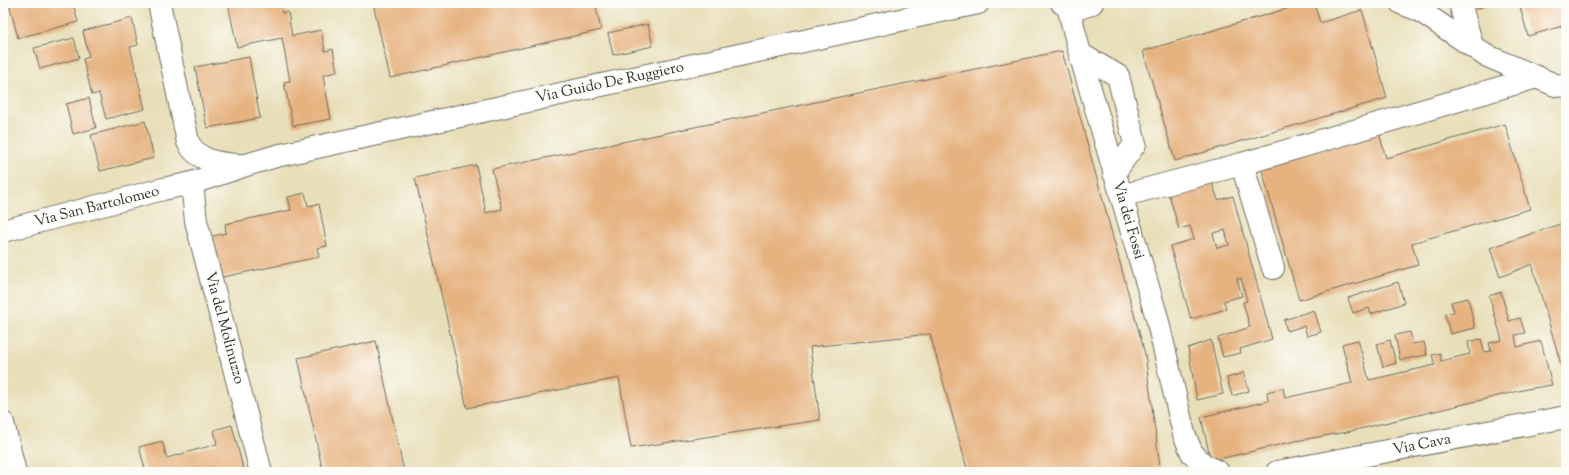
<svg xmlns="http://www.w3.org/2000/svg" width="1569" height="475" viewBox="0 0 1569 475" font-family="'Sorts Mill Goudy',serif">
<rect width="100%" height="100%" fill="#fdfcf7"/>
<filter id="ink" filterUnits="userSpaceOnUse"><feTurbulence type="fractalNoise" baseFrequency=".025" numOctaves="2"/><feDisplacementMap in="SourceGraphic" scale="8" xChannelSelector="R" yChannelSelector="G"/><feConvolveMatrix kernelMatrix="1 2 1 2 8 2 1 2 1" color-interpolation-filters="sRGB"/></filter>
<filter id="wash" filterUnits="userSpaceOnUse"><feTurbulence type="fractalNoise" baseFrequency=".012" numOctaves="4" result="noise"/><feDisplacementMap in="SourceGraphic" scale="16" xChannelSelector="R" yChannelSelector="G"/><feGaussianBlur stdDeviation="0.9" result="paint"/><feColorMatrix in="noise" values="0 0 0 0 0 0 0 0 0 0 0 0 0 0 0 0 0 1.4 0 .05"/><feComposite in="paint" operator="in"/></filter>
<g filter="url(#wash)">
<rect width="100%" height="100%" fill="#e8dfb9"/>
<g id="blocks">
<!-- building -->
<g fill="#e6b280" fill-rule="evenodd">
<polygon points="9,3 73,3 78,22 18,38"/>
<polygon points="228,3 280,3 282,13 288,12 292,36 321,30 325,51 333,49 337,72 323,75 331,119 293,126 284,82 290,81 282,38 237,47"/>
<polygon points="373,3 595,3 601,30 390,78"/>
<polygon points="1306,3 1314,3 1320,23 1362,10 1387,98 1175,161 1143,51"/>
<polygon points="1474,3 1493,3 1476,9"/>
<polygon points="1519,3 1566,3 1566,25 1528,36"/>
<polygon points="132,18 138,45 130,47 145,109 106,119 99,93 92,95 83,59 89,57 83,31"/>
<polygon points="648,24 653,46 613,55 608,33"/>
<polygon points="74,38 79,58 40,69 34,48"/>
<polygon points="1062,51 1145,354 1160,467 1134,472 968,472 930,334 810,347 820,420 631,448 619,378 467,408 415,178 476,165 486,213 502,209 492,169"/>
<polygon points="249,57 260,118 207,128 195,67"/>
<polygon points="89,98 96,128 73,134 66,104"/>
<polygon points="145,121 154,158 100,171 91,135"/>
<polygon points="1505,124 1530,209 1412,243 1418,265 1299,300 1261,167 1379,133 1386,158"/>
<path d="M1211 179 1218 200 1233 196 1272 339 1240 349 1241 353 1223 357 1218 338 1250 327 1243 302 1247 301 1241 278 1237 279 1242 296 1224 301 1226 309 1191 319 1170 246 1194 239 1190 226 1179 229 1168 191ZM1225 230 1229 245 1217 248 1213 233Z"/>
<polygon points="305,193 308,206 319,204 327,246 317,248 319,257 218,278 209,237 226,233 225,224 291,210 288,197"/>
<polygon points="1566,222 1566,382 1532,264 1500,277 1490,248"/>
<polygon points="1398,282 1404,303 1371,314 1369,308 1353,313 1348,298"/>
<polygon points="1501,292 1509,321 1520,318 1525,333 1515,335 1517,347 1541,341 1552,385 1527,389 1347,432 1295,441 1211,461 1201,417 1268,401 1267,392 1283,388 1285,398 1352,383 1342,344 1358,340 1369,380 1435,365 1432,355 1440,353 1441,361 1470,354 1468,342 1481,339 1484,352 1491,351 1489,343 1502,340 1489,296"/>
<polygon points="1468,298 1475,328 1450,334 1445,314 1454,312 1451,302"/>
<polygon points="1314,310 1321,332 1307,336 1304,326 1287,331 1284,320"/>
<polygon points="1410,332 1413,344 1424,342 1427,355 1400,360 1395,335"/>
<polygon points="1211,340 1223,394 1197,400 1188,348"/>
<polygon points="1390,340 1396,363 1383,367 1377,344"/>
<polygon points="376,341 404,472 323,472 298,358"/>
<polygon points="1244,373 1249,391 1232,396 1227,378"/>
<polygon points="232,425 244,472 146,472 139,447 162,441 167,458 217,444 214,430"/>
</g>
</g>
</g>
<g filter="url(#ink)">
<use href="#blocks" fill-opacity="0" stroke="#6d6a5d" stroke-width="1"/>
<g fill="none" stroke-linecap="round" stroke-linejoin="round">
<defs>
<g id="minor">
<path d="M159 3 188 142C198 162 220 164 240 165"/>
<path d="M1062 3C1073 9 1081 9 1092 3"/>
<polyline points="1401,3 1419,10 1485,55 1555,85 1566,86"/>
<polyline points="1460,3 1472,45"/>
<polyline points="1068,6 1080,54 1157,318 1184,434 1192,453 1204,465 1218,472"/>
<polyline points="1080,54 1118,76 1135,144 1114,173"/>
<polyline points="1242,164 1273,268"/>
<polyline points="192,183 196,221 261,472"/>
<polyline points="1121,196 1242,164 1537,77"/>
<polyline points="3,231 163,189 192,183 243,166 276,156 978,3"/>
<polyline points="3,423 15,472"/>
<polyline points="1277,472 1566,417"/>
</g>
</defs>
<!-- minor casing -->
<use href="#minor" stroke="#6d6a5d" stroke-width="24"/>
<!-- minor -->
<use href="#minor" stroke="#fff" stroke-width="22"/>
</g>
</g>
<g text-anchor="middle" dominant-baseline="central" stroke-width="3.5" stroke-linejoin="round" paint-order="stroke">
<!-- street labels -->
<g font-size="15" fill="#2b2b2b" stroke="#fdfcf7">
<text transform="translate(610 83) rotate(-12)">Via Guido De Ruggiero</text>
<text transform="translate(97 207) rotate(-14)">Via San Bartolomeo</text>
<text transform="translate(1128 220) rotate(74)">Via dei Fossi</text>
<text transform="translate(224 328) rotate(75)">Via del Molinuzzo</text>
<text transform="translate(1422 445) rotate(-11)">Via Cava</text>
</g>
</g>
<!-- margin -->
<rect width="1569" height="475" fill="none" stroke="#fdfcf7" stroke-width="16"/>
</svg>
